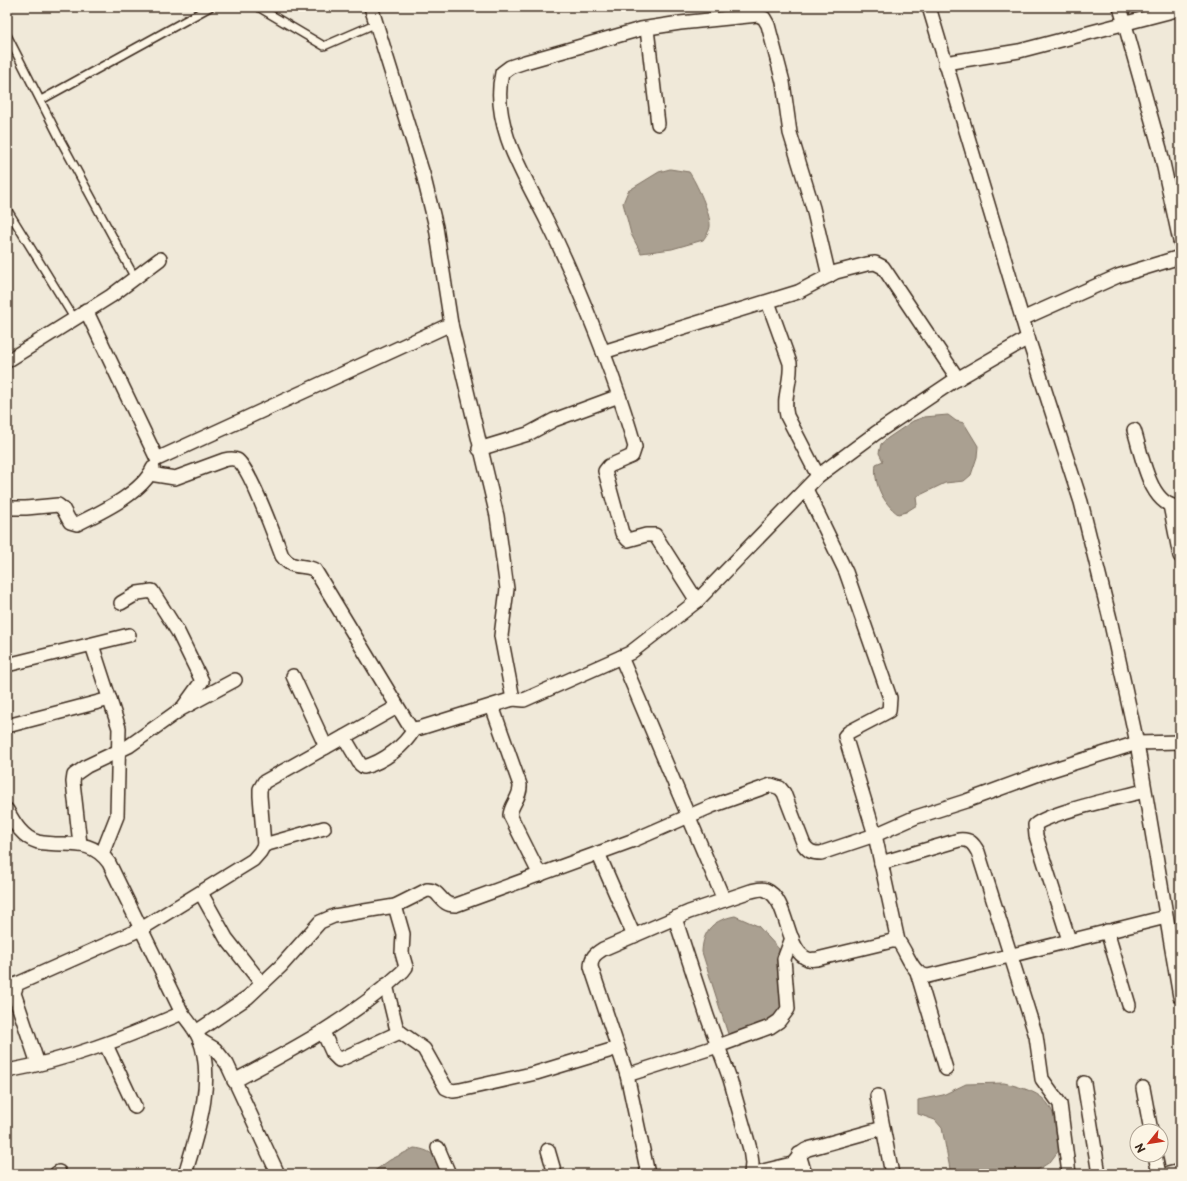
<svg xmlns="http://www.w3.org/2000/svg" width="1187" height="1181" viewBox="0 0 1187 1181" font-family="'Playpen Sans',sans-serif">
<rect width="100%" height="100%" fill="#f0e9d9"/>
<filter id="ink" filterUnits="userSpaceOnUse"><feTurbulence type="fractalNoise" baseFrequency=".025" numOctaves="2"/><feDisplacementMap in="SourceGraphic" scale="8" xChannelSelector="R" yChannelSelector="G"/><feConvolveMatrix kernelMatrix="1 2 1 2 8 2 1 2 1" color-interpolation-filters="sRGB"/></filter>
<g filter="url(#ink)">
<!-- water -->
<g fill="#aaa091" stroke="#7e7163">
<path d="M670 169 689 172C696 182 711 214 710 226 710 230 706 236 703 240L672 249 641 253 631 234 623 203 628 191 659 172Z"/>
<path d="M948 415 956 421 964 423 978 446 977 457 971 475 964 481 945 483 916 497 917 505 906 512 898 514C883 503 873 483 876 464L883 461 879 453 881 444 888 438 913 421 924 417Z"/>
<path d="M735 916 758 926 779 949 781 959 782 1009 773 1020 734 1035 728 1034 702 952C703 929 714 920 735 916Z"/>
<path d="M1004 1083C1050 1094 1055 1103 1059 1150L1050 1162 1031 1174H951L942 1128 935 1120 918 1114V1100L943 1095 966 1084Z"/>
<path d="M414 1148C434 1150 436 1158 444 1174H370L390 1160Z"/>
</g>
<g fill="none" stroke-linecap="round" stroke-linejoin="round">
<defs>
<g id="service">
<polyline points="258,7 324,46 377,23"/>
<polyline points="7,35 62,143 135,278"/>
<polyline points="41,100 210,7"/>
<polyline points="7,209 74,318"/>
</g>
<g id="minor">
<polyline points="371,7 423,174 436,227 451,324 497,516 507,589 501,636 513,699 524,700 630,653 697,601 818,476 876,433 952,382 1028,338"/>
<polyline points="929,7 1028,338 1081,502 1110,619 1137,743 1180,997"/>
<polyline points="1120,7 1160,149 1180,241"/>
<polyline points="647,29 658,124"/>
<polyline points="945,63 1019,51 1180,9"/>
<path d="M768 302 790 363C792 381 782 398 787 416L818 476"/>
<polyline points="86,310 157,459 451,324"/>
<polyline points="1022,319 1118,276 1180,257"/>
<polyline points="603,352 798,292 836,272 867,264 875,263 883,267 958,379"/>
<polyline points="7,361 111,296 160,259"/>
<path d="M1134 430C1142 454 1149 507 1180 507"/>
<polyline points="479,449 528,434 554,420 619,396"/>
<path d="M150 474 175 478 224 460C228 459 233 458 237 460 249 466 276 540 282 556 293 571 302 563 315 570L410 727 414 729 420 728 513 699"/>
<polyline points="806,489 846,572 890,698 889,711 849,732 845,736 875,835 898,941"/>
<polyline points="1170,505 1180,556"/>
<path d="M7 508H26L58 505 63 509 70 522 77 524C101 512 142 493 153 468"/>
<path d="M697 601 655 535H646L628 540 622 533 605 471 609 466 632 456 635 447C620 393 599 339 577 287 568 265 558 243 547 221 525 177 490 124 502 73L510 67 525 62 641 29 680 23 758 15 764 18 768 25 783 82 790 133 813 208 829 276"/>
<polyline points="121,603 138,593 152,591 178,632 202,681 184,706"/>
<polyline points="92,645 119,728 117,816 102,854"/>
<polyline points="621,657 724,900"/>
<polyline points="7,665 129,635"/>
<polyline points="293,676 326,747"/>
<path d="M492 706 520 785C521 797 511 804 510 815L540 875"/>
<polyline points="7,726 110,699"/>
<path d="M344 737 360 764 364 767C383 762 405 746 414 729"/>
<path d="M7 810C14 823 23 838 38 842 65 848 90 836 109 863L182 1013C188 1021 195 1029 199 1038 216 1079 197 1134 185 1174"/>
<polyline points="80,844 73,782 74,775 87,766 129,746 181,709 235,680"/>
<polyline points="264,845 324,828"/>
<polyline points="598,853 634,936"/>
<path d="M881 863 959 840C970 839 973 843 978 852L1036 1036 1042 1079 1060 1104 1069 1174"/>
<polyline points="201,893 226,938 262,984"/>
<polyline points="675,918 707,1016 730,1079 750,1149 752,1163 751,1174"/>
<polyline points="1107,931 1129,1005"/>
<path d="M1069 940 1036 836 1035 825C1049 812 1122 797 1144 791"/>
<polyline points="917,972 946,1069"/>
<polyline points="386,985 396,1026 400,1032 424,1049 446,1088 453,1091 460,1090 536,1073 618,1048"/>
<path d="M196 1032 248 997 281 966 320 922 334 916 395 906 427 890C441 889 439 906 456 905L634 840 712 806 771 785 780 788 784 793 804 845C809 852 813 853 821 853L875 835 916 817 966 801 1042 773 1137 743 1180 742"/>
<polyline points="323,1032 333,1054 339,1060 400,1032"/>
<polyline points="200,1040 215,1049 227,1064 278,1174"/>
<polyline points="106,1045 135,1107"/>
<polyline points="38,1064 14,993 17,984 141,929 253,860 260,852 264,845 260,796 260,789 264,782 397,707"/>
<path d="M7 1071C68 1060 125 1038 182 1013"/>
<polyline points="627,1075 718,1046 770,1027 779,1021 788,1009 784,959 792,938"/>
<path d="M234 1081C294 1049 353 1018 403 971L406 967 402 953 403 934 395 906"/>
<polyline points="1084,1083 1099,1174"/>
<polyline points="1143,1088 1151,1131"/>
<polyline points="877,1096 892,1174"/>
<polyline points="438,1148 449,1174"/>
<polyline points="548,1150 555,1174"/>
<polyline points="799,1154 805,1174"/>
<polyline points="1155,1155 1159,1174"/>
<polyline points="56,1174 59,1172"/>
<path d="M648 1174 627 1075 591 967C591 957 595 954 603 949L689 912 751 891C756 890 762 888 766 890 789 899 785 951 808 959 810 960 814 959 817 959L892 941H898C908 953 911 974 928 976L1166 917"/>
<path d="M751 1174 792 1164C799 1159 799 1152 808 1149L883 1128"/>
<polyline points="1168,1174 1180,1171"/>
</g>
</defs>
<!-- service casing -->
<use href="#service" stroke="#3b2a1e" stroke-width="10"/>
<!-- minor casing -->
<use href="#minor" stroke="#3b2a1e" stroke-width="16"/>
<!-- service -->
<use href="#service" stroke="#fcf5e5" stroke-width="7"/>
<!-- minor -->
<use href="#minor" stroke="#fcf5e5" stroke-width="13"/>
</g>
</g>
<!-- margin -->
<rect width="1187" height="1181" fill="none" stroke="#fcf5e5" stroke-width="24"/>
<rect x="12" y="12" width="1163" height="1157" fill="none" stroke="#3b2a1e" stroke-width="1.5" filter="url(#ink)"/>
<!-- north arrow -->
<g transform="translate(1149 1143) rotate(240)"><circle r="19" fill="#fcf5e5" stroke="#afa495"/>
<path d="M0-3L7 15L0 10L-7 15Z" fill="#c8321e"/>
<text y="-6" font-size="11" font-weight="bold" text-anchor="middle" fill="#3b2a1e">N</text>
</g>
</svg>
